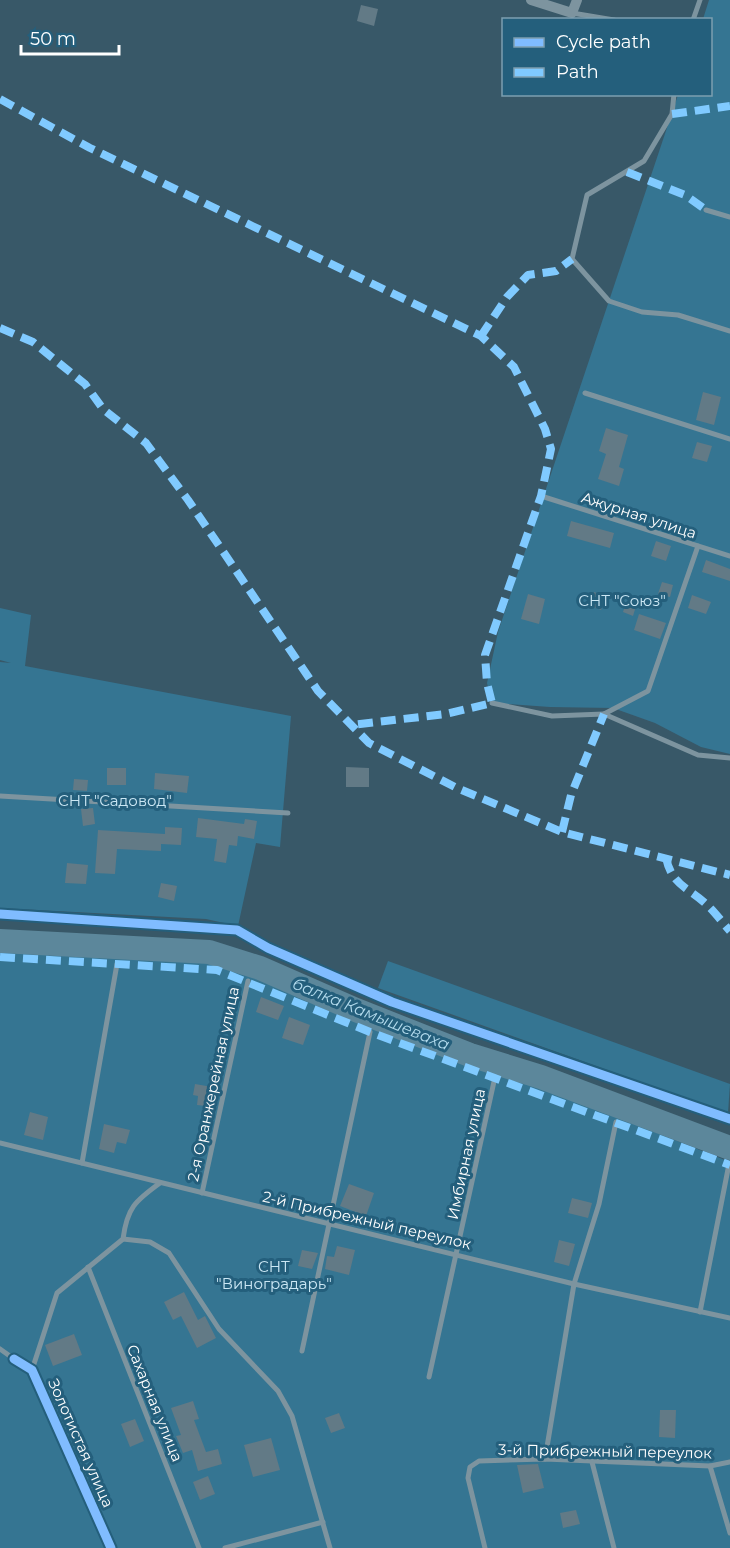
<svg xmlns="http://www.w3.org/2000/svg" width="730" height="1548" viewBox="0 0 730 1548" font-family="Montserrat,sans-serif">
<rect width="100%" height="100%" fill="#385868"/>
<!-- green -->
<g fill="#357592">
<polygon points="709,0 730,0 730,754 701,747 655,723 613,708 550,707 492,703 487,683 498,632 678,95 710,94 710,20 703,19"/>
<polygon points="0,608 31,615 25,666 291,716 280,847 256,843 238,926 206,919 0,908 0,662 11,663 0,660"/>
<polygon points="0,940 207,960 259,974 730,1162 730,1548 0,1548"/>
<polygon points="388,961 730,1084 728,1113 378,988"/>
</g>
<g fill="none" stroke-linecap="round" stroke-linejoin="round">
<!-- river -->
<polyline stroke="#5c879b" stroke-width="24" points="0,941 209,952 260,968 356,1010 470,1055 541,1077 730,1148"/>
</g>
<!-- building -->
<g fill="#627a86">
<polygon points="361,5 378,9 374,26 357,21"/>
<polygon points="703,392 721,397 714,425 696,420"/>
<polygon points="606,428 628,435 619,467 624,469 619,486 598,479 606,454 599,451"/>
<polygon points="697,442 712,446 707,462 692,458"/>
<polygon points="571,521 614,533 610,548 567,536"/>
<polygon points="656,541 671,546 666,561 651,556"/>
<polygon points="706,560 730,569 730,581 702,572"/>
<polygon points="662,582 673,585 670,597 658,594"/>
<polygon points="594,592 607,597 601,610 589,605"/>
<polygon points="528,594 545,599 539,624 521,619"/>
<polygon points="692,595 711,602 706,614 688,608"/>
<polygon points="626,603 636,606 633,616 623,612"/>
<polygon points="639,614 666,623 660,639 634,630"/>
<polygon points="346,767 369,768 369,787 346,787"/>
<rect x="107" y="768" width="19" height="17"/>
<polygon points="155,773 189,776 187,793 154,789"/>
<polygon points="74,779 88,780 87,791 73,790"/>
<polygon points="93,808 95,824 83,826 81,809"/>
<polygon points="198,818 244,824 245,819 257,821 254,839 238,836 237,846 229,845 226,863 214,861 217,839 196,837"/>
<polygon points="165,827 182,828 181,845 161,844 161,851 117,849 115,874 95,873 98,830 165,834"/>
<polygon points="67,863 88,865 86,884 65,883"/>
<polygon points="161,883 177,886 174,901 158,897"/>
<polygon points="261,997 284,1006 278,1020 256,1012"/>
<polygon points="289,1017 310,1025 303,1045 282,1038"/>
<polygon points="195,1084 218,1088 215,1107 197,1105 198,1096 193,1095"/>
<polygon points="30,1112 48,1117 43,1140 24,1135"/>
<polygon points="104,1124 130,1130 126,1144 117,1142 114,1153 99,1149"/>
<polygon points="349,1184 374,1193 366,1216 340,1206"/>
<polygon points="572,1198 592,1203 588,1218 568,1213"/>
<polygon points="559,1240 575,1244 569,1266 554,1262"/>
<polygon points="337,1246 355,1250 349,1275 325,1269 327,1256 334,1257"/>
<polygon points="302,1250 318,1253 312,1269 298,1266"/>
<polygon points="184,1292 198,1320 205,1316 216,1338 197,1348 181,1316 173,1320 164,1302"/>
<polygon points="74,1334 82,1355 53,1366 45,1345"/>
<polygon points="193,1401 199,1419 194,1420 206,1452 218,1449 222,1464 198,1471 192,1450 183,1453 176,1436 181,1435 171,1408"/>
<polygon points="660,1410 676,1410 675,1438 659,1437"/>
<polygon points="339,1413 345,1428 331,1433 325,1418"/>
<polygon points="135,1419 144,1441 130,1447 121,1424"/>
<polygon points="271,1438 280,1470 253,1477 244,1445"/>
<polygon points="538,1464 544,1488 523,1493 517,1465"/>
<polygon points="208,1476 215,1494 200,1500 193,1482"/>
<polygon points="576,1510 580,1524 563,1528 560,1513"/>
</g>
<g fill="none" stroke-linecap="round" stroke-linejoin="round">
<!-- service -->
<g stroke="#7d949f" stroke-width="5">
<polyline points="572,13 614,20"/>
<polyline points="693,20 700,0"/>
<polyline points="674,94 672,114 644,161 587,195 572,259 609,301 642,312 678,315 730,331"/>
<polyline points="706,210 730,217"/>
<polyline points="585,393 730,439"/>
<polyline points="541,496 730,556"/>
<polyline points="492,703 552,716 604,714 698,755 730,758"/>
<polyline points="604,714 648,691 698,546"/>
<polyline points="0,796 288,813"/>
<polyline points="0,1143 574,1284 730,1318"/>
<polyline points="82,1163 117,964"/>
<polyline points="202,1193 248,981"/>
<polyline points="123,1239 150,1242 169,1253 219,1329 278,1391 292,1416 330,1548"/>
<polyline points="88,1267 199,1548"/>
<polyline points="700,1312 729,1164"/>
<polyline points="0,1349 14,1359"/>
<polyline points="302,1351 370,1032"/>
<path d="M32 1370 57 1293 123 1239C127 1208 135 1201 160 1183"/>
<polyline points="429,1377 495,1077"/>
<polyline points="545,1459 574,1284 599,1204 616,1122"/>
<polyline points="592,1462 614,1548"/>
<polyline points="710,1466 730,1533"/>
<polyline points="225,1548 323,1522"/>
<polyline points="485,1548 468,1478 470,1467 479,1461 545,1459 710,1466 730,1462"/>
</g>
<!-- minor -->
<g stroke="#7d949f" stroke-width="10">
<polyline points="531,0 572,13 577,0"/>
<polyline points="0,914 237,930 268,948 392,1002 730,1119"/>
<polyline points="14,1359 32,1370 111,1548"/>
</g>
<!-- quiet -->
<g stroke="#80caff" stroke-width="8" stroke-dasharray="15 8" stroke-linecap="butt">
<polyline points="0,99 90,148 481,336 514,367 545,429 551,449 541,496 485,655 487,683 492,703 446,714 351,725"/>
<polyline points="672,114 730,106"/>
<polyline points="627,172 685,195 706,210"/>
<polyline points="0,328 33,342 85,384 103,409 146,443 188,500 318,691 369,743 457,788 562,832 730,875"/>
<polyline points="481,336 507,297 528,275 556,271 572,259"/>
<polyline points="562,832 571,795 604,714"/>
<path d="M666 858C672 885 687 887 705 903 714 911 722 922 730 931"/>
<polyline points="0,957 217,970 370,1032 730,1165"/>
</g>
<defs>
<g id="cycleway">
<polyline points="0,914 237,930 268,948 392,1002 730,1119"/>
<polyline points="14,1359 32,1370 111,1548"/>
</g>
</defs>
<!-- cycleway casing -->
<use href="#cycleway" stroke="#245f7c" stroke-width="13"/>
<!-- cycleway -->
<use href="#cycleway" stroke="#80bcff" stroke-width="9"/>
</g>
<g text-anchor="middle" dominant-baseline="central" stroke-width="6" stroke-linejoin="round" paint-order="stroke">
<!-- street labels -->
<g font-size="15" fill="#fff" stroke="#245f7c">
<text transform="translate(639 515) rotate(18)">Ажурная улица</text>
<text transform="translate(213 1084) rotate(-78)">2-я Оранжерейная улица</text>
<text transform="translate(466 1154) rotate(-78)">Имбирная улица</text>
<text transform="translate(367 1220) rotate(13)">2-й Прибрежный переулок</text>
<text transform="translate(155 1403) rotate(68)">Сахарная улица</text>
<text transform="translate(81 1443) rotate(66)">Золотистая улица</text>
<text transform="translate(605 1451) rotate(1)">3-й Прибрежный переулок</text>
</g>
<!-- park labels -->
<g font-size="15" fill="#cbe7f4" stroke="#245f7c">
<text x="622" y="600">СНТ "Союз"</text>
<text x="115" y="800">СНТ "Садовод"</text>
<text x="274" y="1266">СНТ<tspan x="274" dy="17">"Виноградарь"</tspan></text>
</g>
<!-- water labels -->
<g font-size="16" font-style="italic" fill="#b3dbed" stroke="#245f7c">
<text transform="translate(371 1014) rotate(22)">балка Камышеваха</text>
</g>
</g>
<!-- legend -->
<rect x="502" y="18" width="210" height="78" fill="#245f7c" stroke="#7c9fb0" stroke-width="1.5"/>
<rect x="514" y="38" width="30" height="9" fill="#80bcff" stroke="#7c9fb0" stroke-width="1.5"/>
<text x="556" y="48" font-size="18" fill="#ffffff">Cycle path</text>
<rect x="514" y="68" width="30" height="9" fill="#80caff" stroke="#7c9fb0" stroke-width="1.5"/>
<text x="556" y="78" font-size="18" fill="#ffffff">Path</text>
<!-- scale -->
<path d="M21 45v9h98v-9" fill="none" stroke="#ffffff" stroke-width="3"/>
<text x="30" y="45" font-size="18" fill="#ffffff" stroke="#245f7c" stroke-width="4.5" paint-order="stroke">50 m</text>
</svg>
